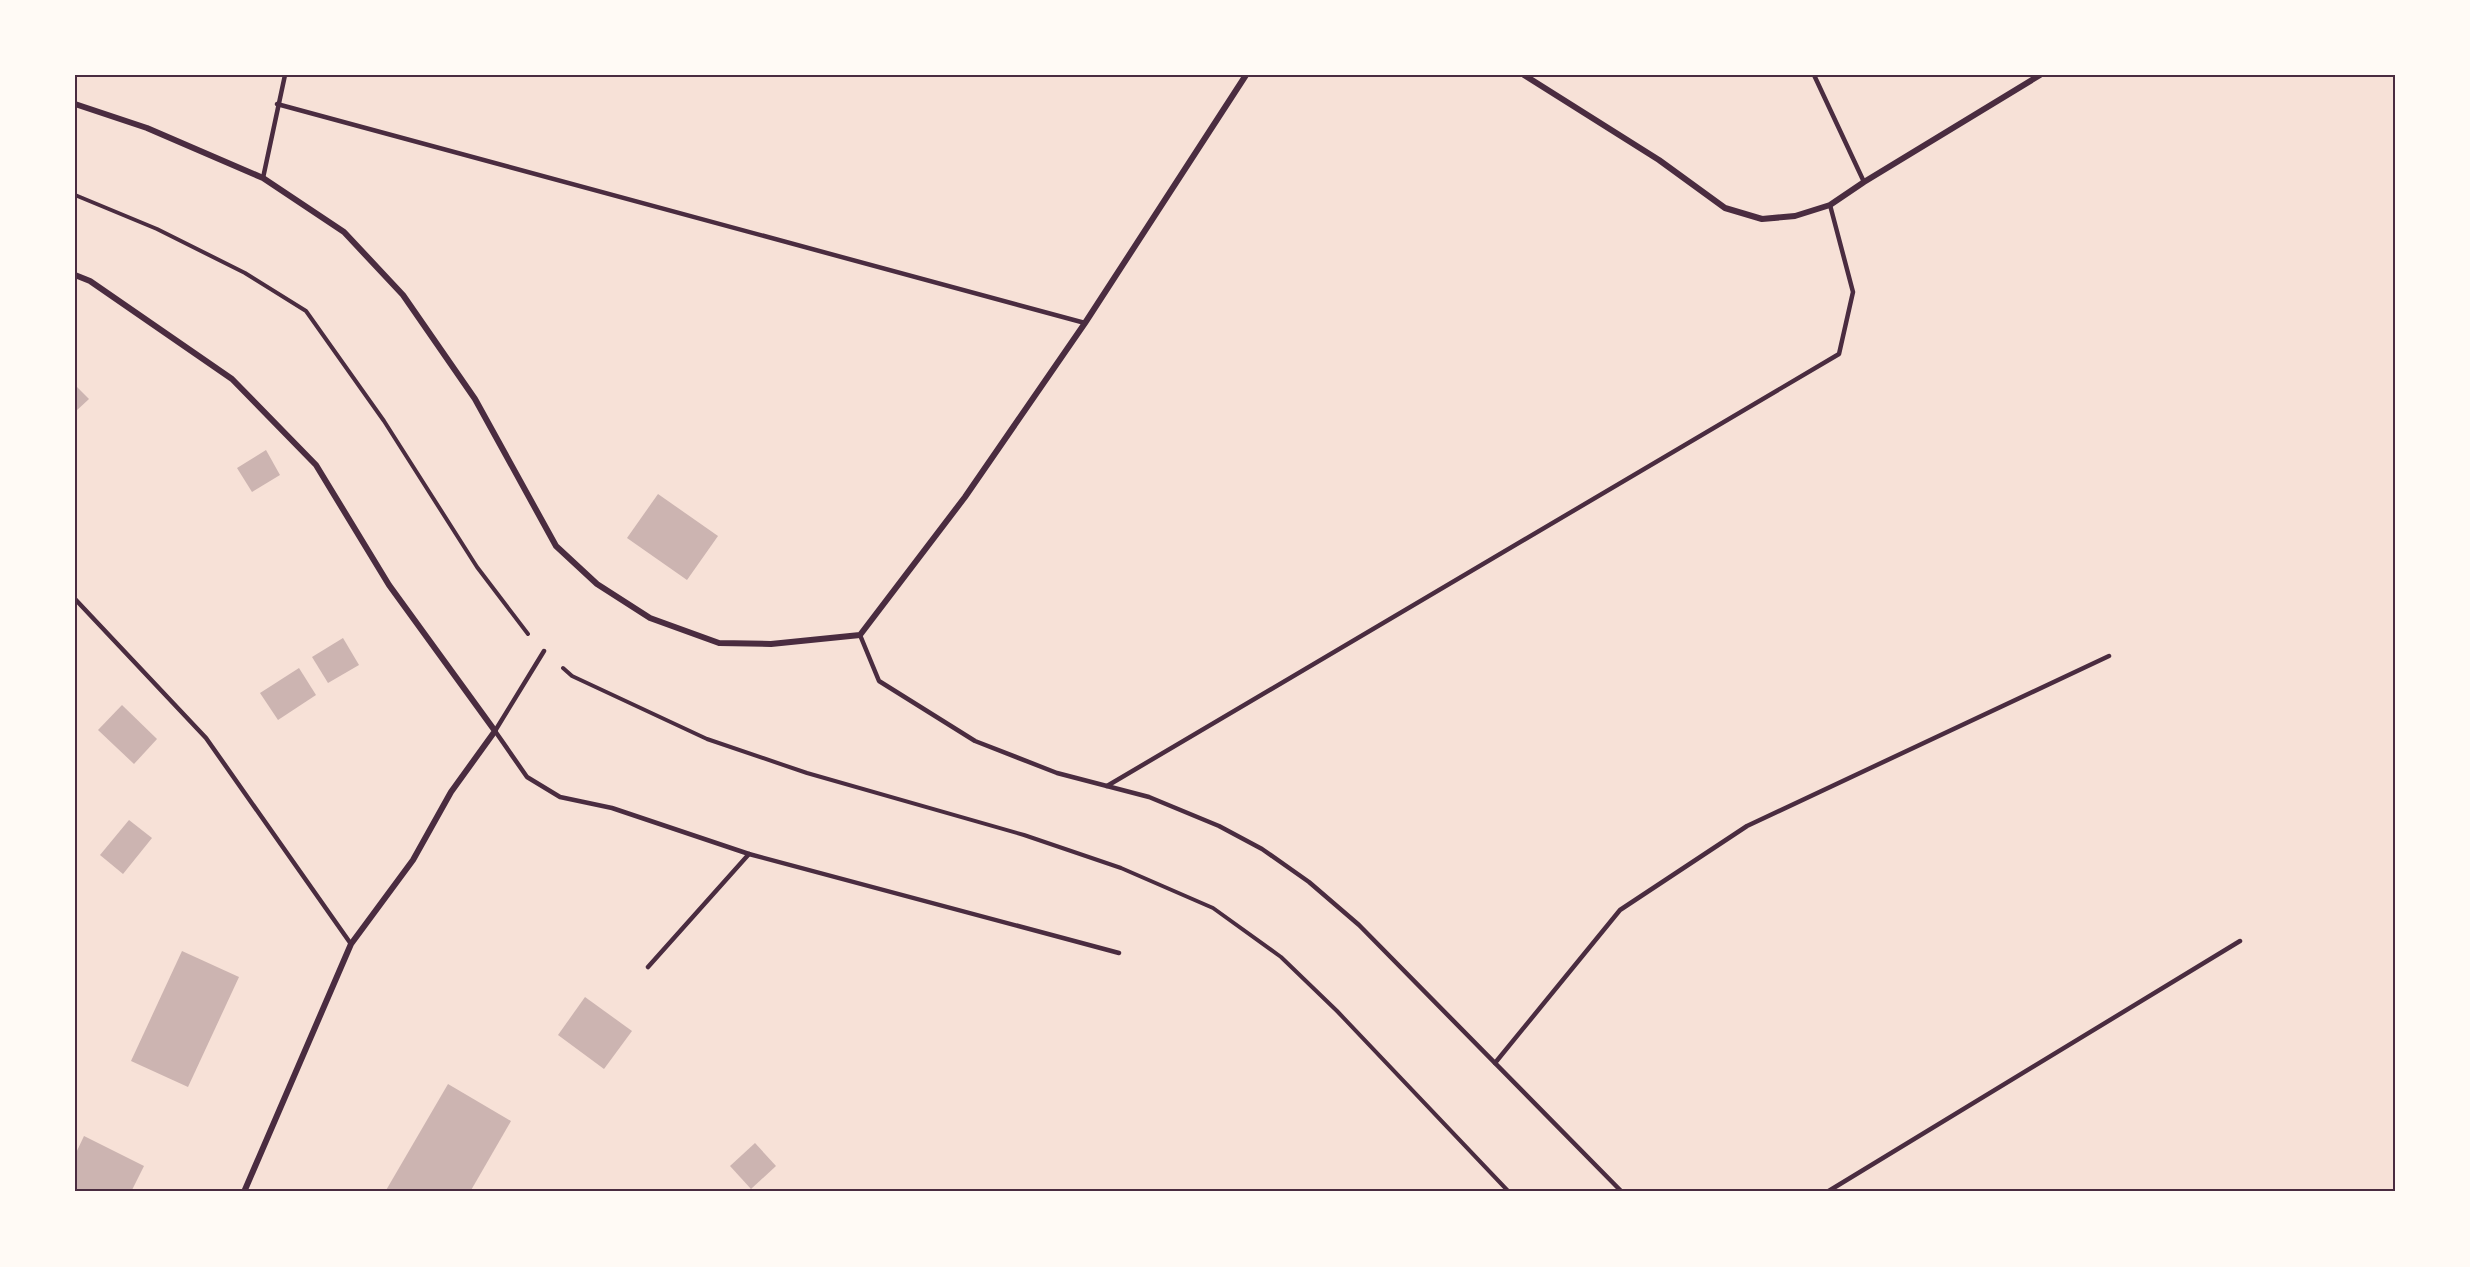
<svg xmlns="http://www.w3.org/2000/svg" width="2470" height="1267" viewBox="0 0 2470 1267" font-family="'Noto Sans',sans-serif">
<rect width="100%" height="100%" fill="#f7e1d7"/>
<!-- building -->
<g fill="#ccb4b1">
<polygon points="75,385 89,399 75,412"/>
<polygon points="266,450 280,475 252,492 237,468"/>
<polygon points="658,494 718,536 687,580 627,538"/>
<polygon points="343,638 359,665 328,683 312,657"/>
<polygon points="299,668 316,695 278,720 260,693"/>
<polygon points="122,705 157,739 134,764 98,730"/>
<polygon points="129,820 152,838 123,874 100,855"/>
<polygon points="182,951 239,977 188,1087 131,1061"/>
<polygon points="585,997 632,1031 604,1069 558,1035"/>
<polygon points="448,1084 511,1121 470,1192 385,1192"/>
<polygon points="84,1136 144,1166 131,1192 75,1192 75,1155"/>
<polygon points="755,1143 776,1166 751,1189 730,1166"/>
</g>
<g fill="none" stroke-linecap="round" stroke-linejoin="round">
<!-- path -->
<g stroke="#4a2c40" stroke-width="4">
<polyline points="75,195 157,229 245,273 306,311 384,421 477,567 528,634"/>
<polyline points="563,668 572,676 707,739 807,773 1024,835 1121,868 1213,908 1281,957 1337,1011 1509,1192"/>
</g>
<!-- service -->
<g stroke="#4a2c40" stroke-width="4.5">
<polyline points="1814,75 1864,182"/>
<polyline points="277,104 1085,323"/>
<polyline points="263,178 285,75"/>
<polyline points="75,599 206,738 351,944"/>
<polyline points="860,635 879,681 975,741 1057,773 1149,797 1219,826 1262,849 1309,882 1359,925 1622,1192"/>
<polyline points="544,651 495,731 527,777 560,797 612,808 749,854 648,967"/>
<polyline points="1107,786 1839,354 1853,292 1830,205"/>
<polyline points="749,854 1119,953"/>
<polyline points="1495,1063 1620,910 1747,826 2109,656"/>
<polyline points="1827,1192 2240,941"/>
</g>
<!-- minor -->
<g stroke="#4a2c40" stroke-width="6">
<polyline points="1524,75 1659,160 1725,208 1762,219 1795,216 1830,205 1864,182 2040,75"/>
<polyline points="75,104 147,128 263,178 344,232 403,295 475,399 556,546 597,584 650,618 719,643 771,644 860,635 965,497 1085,323 1246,75"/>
<polyline points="75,275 90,281 232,379 316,465 389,585 495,731 451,792 413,860 351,944 244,1192"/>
</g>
</g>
<!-- border -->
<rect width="2470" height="1267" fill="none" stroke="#fffaf5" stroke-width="153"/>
<rect x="76" y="76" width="2318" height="1114" fill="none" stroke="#4a2c40" stroke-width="2"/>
</svg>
